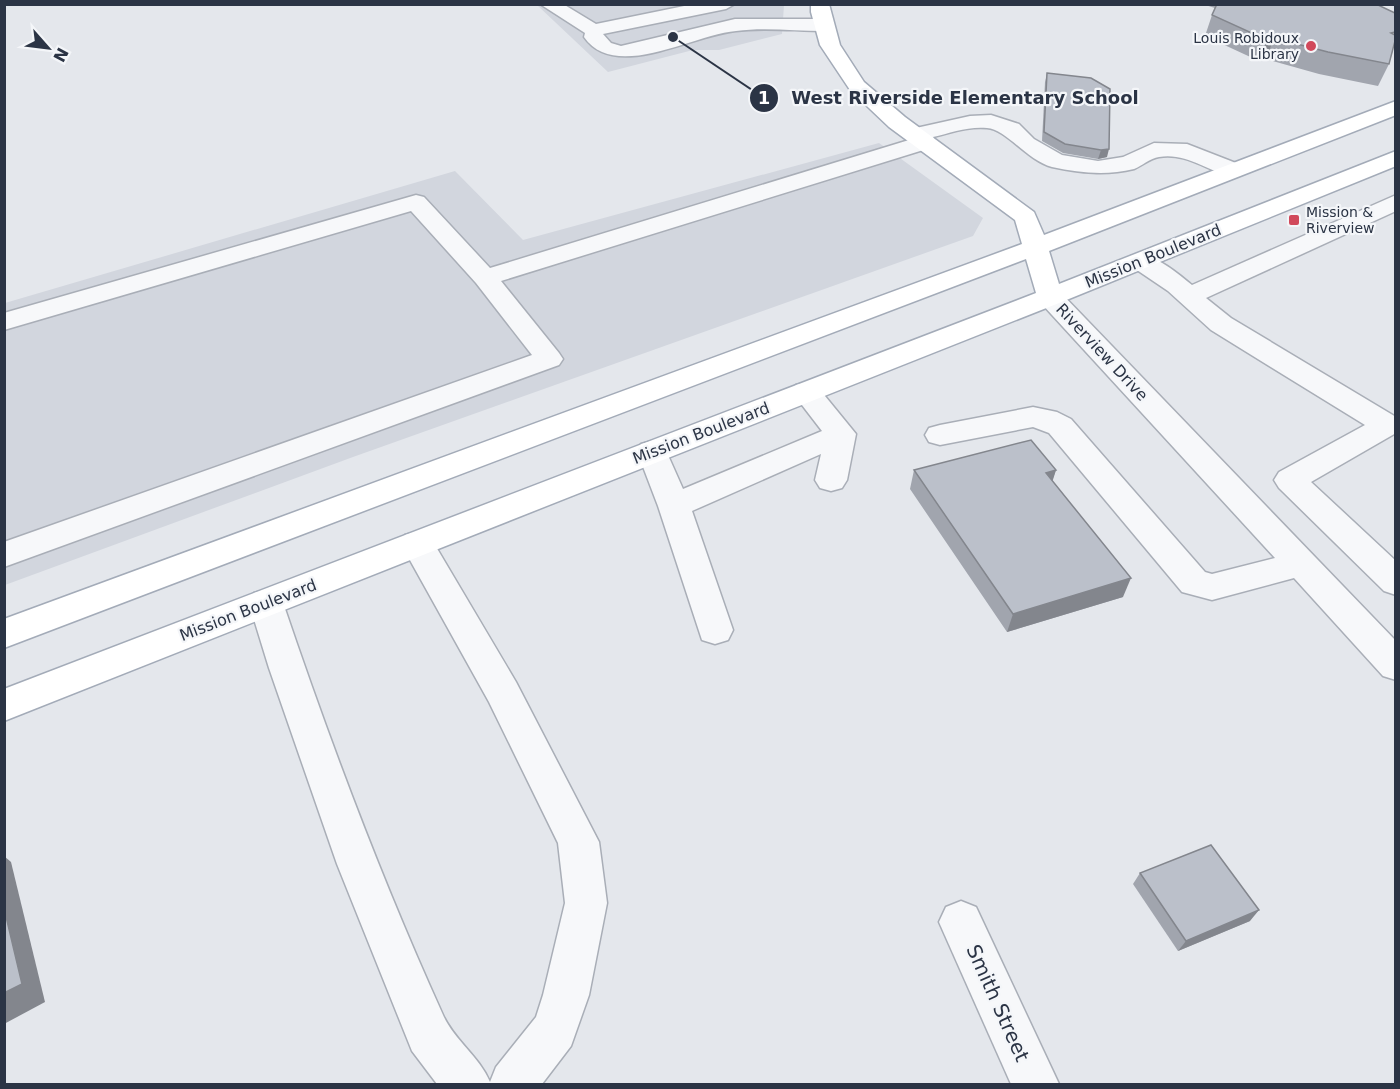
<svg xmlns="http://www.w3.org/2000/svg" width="1400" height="1089" viewBox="0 0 1400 1089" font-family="'DejaVu Sans',sans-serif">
<rect width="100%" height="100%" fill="#e4e7ec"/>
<!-- built -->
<g fill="#d2d6de">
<polygon points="537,5 784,5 782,34 719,50 693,50 608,72"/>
<polygon points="879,143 983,218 973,236 353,457 5,585 5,303 455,171 523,240"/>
</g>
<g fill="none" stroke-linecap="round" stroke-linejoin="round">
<defs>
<g id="minor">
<path d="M540 4H563L596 24 694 4H735L726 9 603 34 611 43 621 46 735 19H824L831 21 833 25 831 29 824 31C795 31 764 27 736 31 692 35 615 82 584 37L585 33Z"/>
<path d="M991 115 1019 124 1034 139 1062 155 1098 161 1123 157 1154 143 1187 144 1241 165 1244 170 1241 175 1233 177C1208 171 1185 152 1159 157 1150 158 1142 166 1134 169 1106 176 1080 173 1052 167 1028 161 1006 129 987 128 969 126 950 133 933 137L936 142 933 147 501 281 559 353 563 359 559 365 4 567V542L532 355 476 283 411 211 4 330V313L416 195 424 197 490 268 909 140 904 135 907 130 970 116Z"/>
<path d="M1396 195V211L1206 298 1231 318 1396 417V433L1311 482 1396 561V595L1384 591 1279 488 1274 480 1279 472 1365 425 1211 330 1168 291 1131 266 1127 261 1131 256C1152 251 1176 272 1192 285Z"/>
<polygon points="1050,289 1059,291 1396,641 1396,680 1383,676 1294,578 1212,600 1182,592 1049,433 1033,427 940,445 929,442 925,435 929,428 940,425 1033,407 1057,412 1071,419 1205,572 1212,574 1275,558 1041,303 1037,297 1041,291"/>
<polygon points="806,383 816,385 856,434 847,480 842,488 831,491 820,488 815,480 821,454 692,511 733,630 728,640 715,644 702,640 658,506 637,451 641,444 652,441 663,444 683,489 822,431 792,392 796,385"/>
<path d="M417 532 429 535 516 682 599 842 607 903 589 995 571 1046 542 1084H437L412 1051 337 864 269 668 249 603 254 593 266 590 278 593 283 603C330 742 382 881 443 1015 454 1040 479 1056 490 1082L496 1067 536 1017 543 995 565 903 558 843 489 702 401 544 405 535Z"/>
<polygon points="961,901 976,907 1059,1084 1011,1084 939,922 946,907"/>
</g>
<polygon id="major" points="811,4 829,4 840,45 864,82 905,117 1034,212 1044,235 1396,101 1396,115 1049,251 1059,284 1396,151 1396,166 1059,303 4,721 4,689 1036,293 1026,259 4,648 4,619 1022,244 1015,220 889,127 850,90 820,45 811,12"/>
</defs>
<!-- minor casing -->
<use href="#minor" stroke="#a9aeb7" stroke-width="3"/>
<!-- major casing -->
<use href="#major" stroke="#a3abb8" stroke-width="3"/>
<!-- minor -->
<use href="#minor" fill="#f7f8fa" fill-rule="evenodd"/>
<!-- major -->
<use href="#major" fill="#fff" fill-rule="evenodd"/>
</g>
<!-- wall -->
<g fill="#a1a5ae">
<polygon points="1202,4 1376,4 1393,50 1389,64 1378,86 1319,74 1266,59 1259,61 1205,36 1212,15 1215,8"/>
<polygon points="1047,73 1107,157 1098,159 1063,153 1042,141 1045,82"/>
<polygon points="914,470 1056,470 1052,481 1123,597 1007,632 910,489"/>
<polygon points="1140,873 1250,921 1178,951 1133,884"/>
</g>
<!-- shaded-wall -->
<g fill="#83868d">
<polygon points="1274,38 1266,59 1259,61 1267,40"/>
<polygon points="1109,149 1107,157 1098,159 1101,150"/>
<polygon points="1056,470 1050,489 1046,473"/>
<polygon points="1131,578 1123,597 1007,632 1013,614"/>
<polygon points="4,856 11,862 45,1002 4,1024"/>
<polygon points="1259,910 1250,921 1178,951 1186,941"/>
</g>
<!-- building -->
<g fill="#bbc0ca" stroke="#83868d" stroke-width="1.5">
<polygon points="1217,4 1376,4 1395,13 1395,32 1391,33 1395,35 1395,41 1389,64 1328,52 1274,38 1267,40 1212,15"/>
<polygon points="1047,73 1091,78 1110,89 1109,149 1101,150 1065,144 1044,132"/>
<polygon points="1031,440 1056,470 1046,473 1131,578 1013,614 914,470"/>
<polygon points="1211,845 1259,910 1186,941 1140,873"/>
<polygon points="4,908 22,984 4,993"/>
</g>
<!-- markers -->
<g fill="#d1495b" stroke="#f4f6f9" stroke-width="2">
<circle cx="1311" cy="46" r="6"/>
<rect x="1288" y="214" width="12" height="12" rx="3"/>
</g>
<g text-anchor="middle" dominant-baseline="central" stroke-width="4.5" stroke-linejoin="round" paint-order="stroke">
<!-- far-poi labels -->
<g font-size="14" fill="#2b3445" stroke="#f4f6f9" text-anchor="end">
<text x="1299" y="38">Louis Robidoux<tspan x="1299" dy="16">Library</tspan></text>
<text x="1306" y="212" text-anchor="start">Mission &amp;<tspan x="1306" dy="16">Riverview</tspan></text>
</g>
<!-- street labels -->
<g font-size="16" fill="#2b3445" stroke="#f4f6f9">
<text transform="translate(1153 256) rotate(-22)">Mission Boulevard</text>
<text transform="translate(1102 352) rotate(47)">Riverview Drive</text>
<text transform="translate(701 433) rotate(-21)">Mission Boulevard</text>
<text transform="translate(248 610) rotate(-21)">Mission Boulevard</text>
</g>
<!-- near-street labels -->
<g font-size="20" fill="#2b3445" stroke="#f4f6f9">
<text transform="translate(998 1003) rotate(66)">Smith Street</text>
</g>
</g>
<!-- callouts -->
<path fill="none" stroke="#2b3445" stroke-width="2" d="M673 37L764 98"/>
<g fill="#2b3445" stroke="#f4f6f9" stroke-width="2">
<circle cx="673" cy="37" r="6"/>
<circle cx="764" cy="98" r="15"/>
</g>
<g font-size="18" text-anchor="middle" font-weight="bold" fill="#fff">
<text x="764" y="104">1</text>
</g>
<g font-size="18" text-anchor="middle" font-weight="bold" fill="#2b3445" stroke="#f4f6f9" stroke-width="4.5" stroke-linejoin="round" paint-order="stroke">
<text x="965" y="104">West Riverside Elementary School</text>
</g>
<!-- border -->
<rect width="1400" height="1089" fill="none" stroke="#2b3445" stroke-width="12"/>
<!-- north arrow -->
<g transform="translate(48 48) rotate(118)" stroke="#f4f6f9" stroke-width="4.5" paint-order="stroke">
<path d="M0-4.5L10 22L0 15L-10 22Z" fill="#2b3445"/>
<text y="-9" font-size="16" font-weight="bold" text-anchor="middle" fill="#2b3445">N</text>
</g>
</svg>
